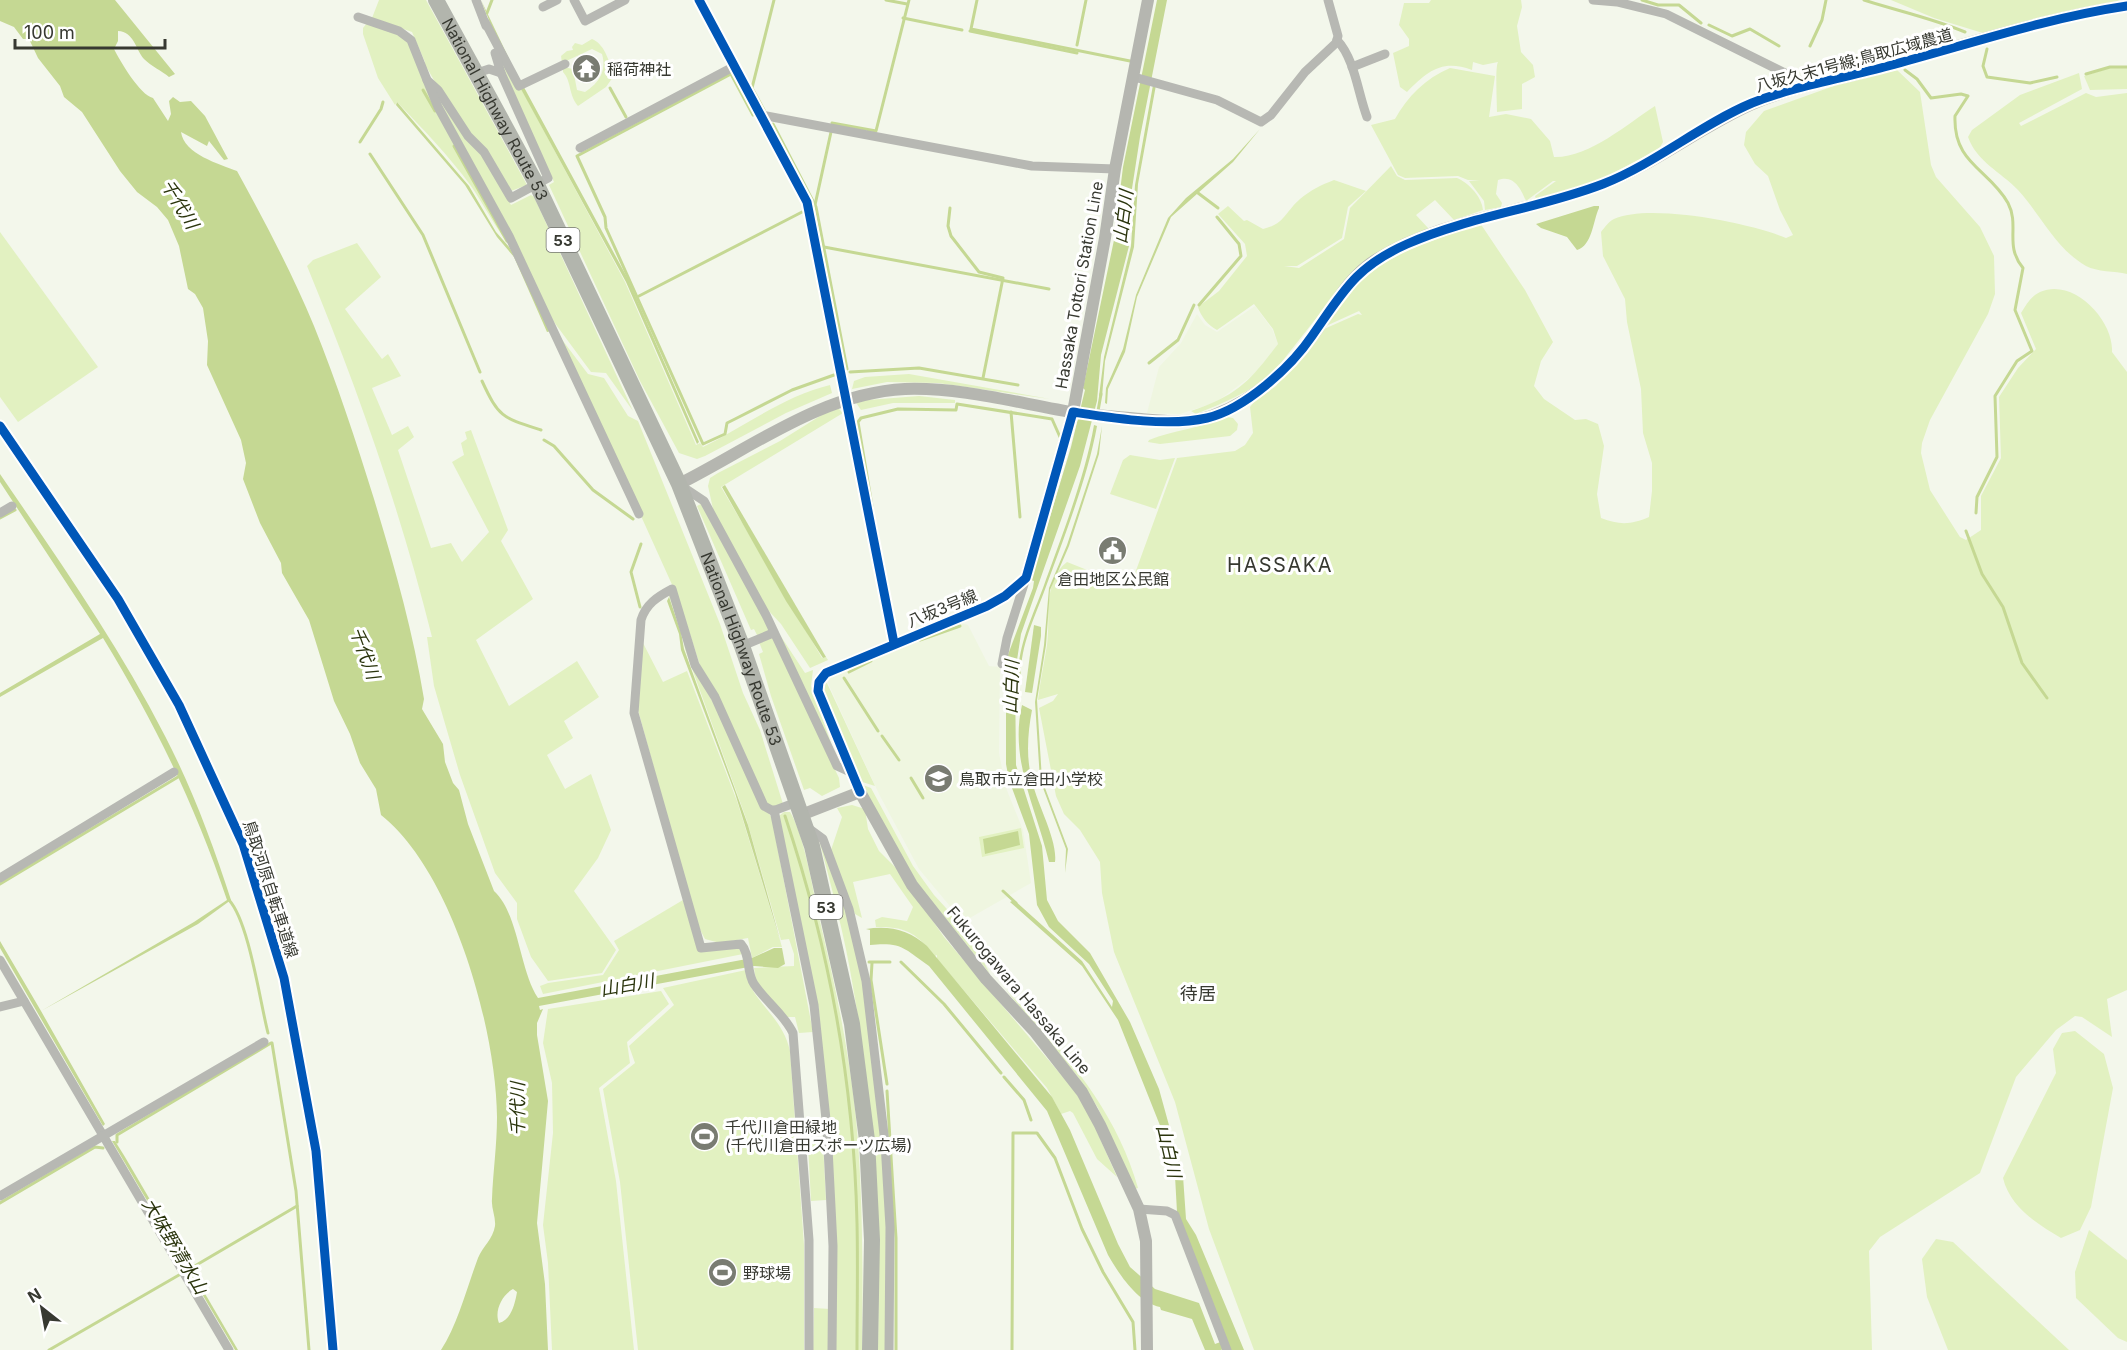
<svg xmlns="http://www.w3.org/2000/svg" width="2127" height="1350" viewBox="0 0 2127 1350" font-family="Inter,'Noto Sans JP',sans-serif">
<rect width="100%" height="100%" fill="#f3f7eb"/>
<!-- built -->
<g fill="#eff6e0">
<polygon points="1255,306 1272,329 1278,344 1260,370 1216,402 1180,414 1147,413 1159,367 1181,343 1197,314 1205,325 1217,332"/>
<polygon points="961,623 968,625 989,666 1000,667 999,753 1006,788 1023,830 1031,883 968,919 959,917 919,869 879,794 827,681 831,677"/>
</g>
<!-- green -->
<g fill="#e2f1c1">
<polygon points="379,0 426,0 527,185 511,191 446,101 427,68 424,69 422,65 425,62 412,32 372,18"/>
<path d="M1431 0H1521L1522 7 1517 26 1521 52 1533 65 1535 77 1522 84V109L1497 112C1497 102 1495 67 1498 62L1483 65 1473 62 1472 70C1442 59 1428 71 1407 92L1400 87 1393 53 1409 46V39L1399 25 1404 3H1429Z"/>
<polygon points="1891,0 2121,0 1986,34 1934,18"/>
<path d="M367 23 399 34 407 41 514 251C497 231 486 208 471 186 449 156 422 128 397 102L395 105 378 78 363 34V28Z"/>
<path d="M592 39C606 45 610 64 613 77L606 87 578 106C568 94 572 82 563 72V67L573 69 577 90 585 92C599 83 607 71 602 54L592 49 562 63 561 56 567 51 573 50 572 47 575 43 582 45Z"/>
<path d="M501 59 522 90 625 282 696 445 700 443 703 447C744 427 784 396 830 385L832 393 786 413 705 456 697 459 679 453 640 381 549 185 554 182 506 78Z"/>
<path d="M1450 68 1495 76 1489 117 1506 114 1531 119 1550 141 1554 157C1589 158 1627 124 1655 106L1663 142 1659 149 1596 182 1536 199 1535 196 1556 181H1553L1526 201C1521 189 1514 174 1498 180L1496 194 1502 203 1501 207 1485 210 1484 201 1469 181 1480 180H1468L1458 176 1405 178 1398 175 1371 125 1395 119C1407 97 1426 78 1450 68Z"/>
<polygon points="2110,68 2127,68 2127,89 2090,90 2084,76"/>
<path d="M1897 70 1920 92 1931 165 1936 177 1980 227 1994 256 1995 294 1988 314 1930 420 1922 443 1921 453 1930 490 1960 537 1966 540 1981 530V496L2001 458 1999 397 2018 368 2036 349 2021 313C2026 305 2031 296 2040 292 2074 277 2114 321 2112 352L2127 372V990L2107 999 2112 1037 2082 1017 2075 1016 2056 1030 2016 1077 1980 1173 1880 1237 1869 1251 1872 1350H1254L1209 1229 1175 1102 1114 952 1102 893 1100 862 1080 830 1064 814 1056 796 1039 708 1053 701 1058 694 1038 700C1040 682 1044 664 1047 645 1051 618 1042 581 1067 562L1130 587 1177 458 1235 451 1245 445 1253 433 1250 407 1254 402 1276 386 1324 329 1358 314 1362 315 1359 311 1326 326 1357 285 1380 265 1408 250 1480 223 1525 290 1553 342 1541 361 1534 386 1544 399 1575 420 1586 419 1598 424 1604 446 1597 494 1601 518C1619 525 1631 525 1649 517L1652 491V463L1643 433 1641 389 1627 322 1625 299 1603 256 1601 232C1605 227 1609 221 1614 219 1650 203 1750 223 1786 238L1793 235 1780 210 1768 176 1755 164 1744 145 1746 132 1764 111 1842 83Z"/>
<path d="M2079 73 2082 89 2019 123 2021 126 2086 93 2096 97 2127 93V274C2115 271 2097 272 2086 266 2055 248 2041 215 2018 190 2001 172 1977 162 1968 137L1972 130 2020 95Z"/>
<polygon points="434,92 486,160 511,205 531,195 534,197 633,411 606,373 591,372 554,322"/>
<path d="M1391 166 1397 176 1405 180 1457 178C1469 183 1482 197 1483 210L1454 220 1435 200 1416 215 1429 229 1351 274 1273 373C1250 392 1224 403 1196 414L1191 411C1238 395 1249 382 1278 344L1273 329 1254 304 1217 330C1208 325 1201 317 1198 307L1219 291 1247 256 1245 244 1218 214 1228 206 1244 221 1247 220 1263 229C1285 224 1285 212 1300 199 1311 190 1321 185 1334 180L1366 191 1348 207 1342 238 1297 266H1284L1299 268 1344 239 1350 208Z"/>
<polygon points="0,232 98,367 18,422 0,397"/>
<path d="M357 243 381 277 345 309 382 359 388 354 401 376 372 388 392 435 408 426 414 437 398 450 431 548 451 543 462 562 489 532 452 462 464 455 461 443 467 439 465 432 471 430 508 530 501 541 533 599 476 640 509 706 577 661 599 697 564 721 573 738 547 755 565 789 591 774 611 830 598 858 574 891 616 950 602 973 548 981 531 957 517 919V903L495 873 460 775 434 686 427 637H432C400 509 357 387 307 266L313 260Z"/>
<polygon points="560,337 588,374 604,378 628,416 638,421 720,624 743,693 760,730 783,804 775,807 767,805 704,678 679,600"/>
<polygon points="909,374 1050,399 938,383 887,382 852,389 854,381 865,377"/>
<polygon points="919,396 955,400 955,403 893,403 861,410 855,401"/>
<polygon points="836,406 843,413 721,487 822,658 826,657 828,660 810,668 781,624 767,609 715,518 708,486 710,478 718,473 780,441"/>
<path d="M1227 417 1233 418 1238 424 1237 430 1230 436 1160 444 1148 442 1149 440C1174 430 1201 428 1227 417Z"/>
<polygon points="1130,455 1160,460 1175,458 1156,509 1110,494 1123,460"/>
<polygon points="701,504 761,612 769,631 758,637 754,629 751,630 697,506"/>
<polygon points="668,594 671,595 708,693 772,819 813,1032 799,1033 795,1017 785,1017 756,981 754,968 794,966 794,954 789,939 781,940 747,821 685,649 682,630"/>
<polygon points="780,635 805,673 813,670 811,686 837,760"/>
<polygon points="772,637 839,778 840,787 822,796 810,788 804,790 771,696 759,654 763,652 759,642"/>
<polygon points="642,641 663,682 687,671 737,801 782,947 773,947 752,958 748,938 720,943 705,939 696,922 638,710"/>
<polygon points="826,681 875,786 859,781 824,690"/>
<polygon points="860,784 871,788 913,866 934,895 969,933 990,974 918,884"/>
<path d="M852 805 865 809 868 829 879 851 896 868 944 937 1074 1090 1090 1116 1117 1177 1097 1159 1073 1113 1070 1111 1061 1114 1047 1088 937 959V955L935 956C917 934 906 926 876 927L875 920 882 917 907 921 913 907 890 874 853 882 862 918 855 914 830 853 842 817 837 808Z"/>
<path d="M784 812H790C804 835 812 885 818 913 834 980 849 1049 856 1118 863 1195 863 1273 862 1350H836L819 1011 779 816Z"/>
<polygon points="1021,828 1024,848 982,857 979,837"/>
<path d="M819 840 848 913 863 986 881 1134 886 1224 885 1350H878C880 1228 874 1107 853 987 845 937 832 889 819 840Z"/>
<polygon points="683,900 699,951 731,947 739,949 743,954 543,994 540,986 548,983 603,975 619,950 614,941"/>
<path d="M746 970C749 1001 782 1014 790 1051L804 1245V1350H638L620 1182 603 1089 635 1063 629 1046 674 1005 663 988Z"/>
<path d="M1005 989C1061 1047 1116 1109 1138 1188L1135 1189 1098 1108 1078 1077Z"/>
<polygon points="661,991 669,1004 627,1042 630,1063 599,1088 616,1181 634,1350 552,1350 548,1263 543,1225 553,1133 552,1083 543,1043 548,1009"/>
<path d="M2075 1031 2104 1054 2113 1088 2091 1207 2080 1230 2061 1238C2036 1223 2010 1207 2003 1178L2056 1073 2053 1049 2062 1033Z"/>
<polygon points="823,1143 826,1200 811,1201 808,1144"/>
<polygon points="2089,1230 2127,1260 2127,1342 2118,1338 2076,1298 2075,1272"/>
<polygon points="1936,1239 1953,1242 2069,1350 1948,1350 1927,1297 1922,1259"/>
<polygon points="814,1308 830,1309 829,1350 813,1350"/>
</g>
<!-- water -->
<g fill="#c5d893" fill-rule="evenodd">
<path d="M0 0H115L175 74 169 77C162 71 151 66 144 59 135 48 134 32 118 31V41L114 49C120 61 140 95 153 98L168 121 171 114 169 101 173 97 180 102 191 101 205 116 228 159 224 160 209 141 207 146 181 132C184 154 219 164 237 171 265 222 292 273 314 326 337 383 356 441 374 499 394 565 413 631 424 699L422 709 443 744 445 762 453 783 459 790 468 824 494 891C519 914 519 969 538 998L752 958 774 948H782L785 964 778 968 754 966 539 1006 540 1010 543 1009 537 1023V1035L548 1101 537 1223 545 1284 548 1350H441C458 1324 467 1287 478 1258 483 1246 493 1239 495 1226 496 1217 491 1208 492 1199 493 1172 497 1145 497 1117 496 1027 452 871 381 815L376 789 360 763 350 734 334 701 309 620 282 573 281 563 260 523 243 479 246 463 241 440 207 365 208 341 203 308 195 294 188 289 179 246 168 220 157 207 137 192 120 171 82 112 64 97 60 86 38 58 29 39H23L14 27 0 21ZM513 1289 517 1292C515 1304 511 1320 499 1323 494 1311 502 1295 513 1289Z"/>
<polygon points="481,0 513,67 628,279 699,442 697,444 626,282 504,58"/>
<path d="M1157 0H1167L1140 137 1131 195 1129 246 1101 355 1097 401 1080 466 1021 634 1015 673 1016 765 1042 846 1047 900 1058 921 1090 953 1130 1022 1159 1089 1183 1176 1186 1219 1196 1235 1244 1350H1230L1229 1346 1221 1350H1205L1192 1319 1161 1310 1160 1307C1137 1302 1119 1274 1108 1255L1047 1111 929 966C904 949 903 942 870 945V930L866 929C889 925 910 930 927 946L1052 1097 1070 1130 1118 1244 1130 1267 1155 1289 1199 1303 1215 1344 1226 1340 1177 1212 1175 1176 1163 1133 1118 1020 1082 966 1010 902 1014 900 1082 961 1112 1007 1113 1001 1089 964 1049 927 1037 905 1029 834 1009 780 1006 764V660L1033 588 1034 581 1031 580 1071 447 1085 390 1083 388 1114 240 1123 167Z"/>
<polygon points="1153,85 1156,85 1138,184 1134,247 1105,361 1102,397 1099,396 1104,357 1131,246 1135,185"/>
<polygon points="397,102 469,186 496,232 510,248 551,331 547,332 514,257 497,237 465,185 396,105"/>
<polygon points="1260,129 1233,162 1171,217 1137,297 1125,352 1108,389 1107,404 1105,403 1106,388 1123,349 1136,295 1168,218 1186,198 1233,159"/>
<path d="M1594 206H1599V208C1593 221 1592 246 1577 250L1567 237 1541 228 1536 224Z"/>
<path d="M1094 425 1097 426C1088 477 1062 543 1044 592 1028 634 1018 651 1021 698L1018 699C1015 651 1027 630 1043 588 1061 538 1085 477 1094 425Z"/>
<polygon points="1102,426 1099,454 1069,546 1050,590 1046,645 1037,700 1042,780 1068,849 1065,873 1066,849 1040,780 1035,702 1044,645 1049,588 1067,545 1097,454"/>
<path d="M0 474C58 559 118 644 165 736 192 788 213 844 231 900L198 924 41 1011 105 1124 103 1126 0 948V941L41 1011 194 922 227 900C195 805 155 723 103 638L0 697V693L100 634 0 482Z"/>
<polygon points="725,485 826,657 823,658 786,601 722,487"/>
<polygon points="669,597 681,632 684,649 748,825 781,943 735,793 681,650 679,634 667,601"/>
<polygon points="1034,625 1041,627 1041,636 1032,693 1025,692"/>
<path d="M1022 705 1032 710C1028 731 1026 755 1031 776 1035 801 1058 839 1055 862H1049C1037 810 1009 760 1022 705Z"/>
<polygon points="1018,831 1020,845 985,854 983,839"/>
<polygon points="112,1141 115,1141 125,1157 238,1350 235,1350"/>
</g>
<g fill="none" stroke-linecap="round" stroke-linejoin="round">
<!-- stream -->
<g stroke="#c5d893" stroke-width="3">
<polyline points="886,0 907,4"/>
<polyline points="977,0 971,29 1130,61"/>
<polyline points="1642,0 1658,5 1679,5 1701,23"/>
<path d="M1864 0C1898 11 1932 18 1965 32"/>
<polyline points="487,13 492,0"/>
<polyline points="903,18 962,30"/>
<polyline points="1709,25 1732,36 1750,29 1779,46"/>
<polyline points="970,31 1077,53"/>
<polyline points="1077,45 1086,0"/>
<polyline points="1810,46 1822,20 1826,0"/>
<polyline points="1987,49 1983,66 1987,77 2030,83 2057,77"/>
<polyline points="1830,67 1859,63 1898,52"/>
<path d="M1905 70 1917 79 1931 98 1961 94 1968 96 1955 116C1953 164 1989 169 2008 203 2020 226 2004 245 2023 268L2015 310 2032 351 2017 361 1995 396 1997 457 1977 497 1976 513"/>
<polyline points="2086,74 2110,67 2127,67"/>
<polyline points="610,88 626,117"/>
<polyline points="423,90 435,111"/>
<polyline points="764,110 752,88 774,0"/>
<polyline points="753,115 731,74 577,156 605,217 606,228 703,444 725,434 727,423 735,419 792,390 834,375"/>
<polyline points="832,123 876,131 909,0"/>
<polyline points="773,124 816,207 847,369"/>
<polyline points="360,142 381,109 383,102"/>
<polyline points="454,146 507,241"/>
<polyline points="370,154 423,235 480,372"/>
<polyline points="1198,193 1218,208"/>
<polyline points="815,205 831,132"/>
<polyline points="950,208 948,226 951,236 979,272 1003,278 983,378"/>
<polyline points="824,247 1049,289"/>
<polyline points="639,296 804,211"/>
<polyline points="1199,305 1241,256 1239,244 1217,217"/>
<polyline points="1149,363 1178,340 1194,305"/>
<polyline points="850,372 919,368 1018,385"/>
<path d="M482 381C499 418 503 418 541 430"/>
<polyline points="1098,411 1101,394"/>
<polyline points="1011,412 1020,517"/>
<polyline points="544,440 554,446 593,490 633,519"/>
<polyline points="872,506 858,422 861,418 898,409 956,410 957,404 1052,419 1060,437"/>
<polyline points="0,518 15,510"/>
<polyline points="1966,531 1982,574 2003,607 2022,663 2047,698"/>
<polyline points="640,607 631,572 641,544"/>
<polyline points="920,640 960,626"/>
<polyline points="849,672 871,661"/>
<polyline points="844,678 878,731"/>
<polyline points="882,736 899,760"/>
<polyline points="911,778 923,798"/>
<path d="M785 816C829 947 854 1085 857 1223 858 1265 857 1308 857 1350"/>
<polyline points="0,884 178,777"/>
<polyline points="1003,891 1016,903"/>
<path d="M229 900C249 922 260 1002 268 1033"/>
<polyline points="869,962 890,962"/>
<polyline points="901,962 944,1004 1001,1073"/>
<polyline points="872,963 871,980 887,1084"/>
<polyline points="272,1043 296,1191 309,1350"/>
<polyline points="1004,1077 1024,1100 1031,1120"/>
<polyline points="887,1091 896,1238 896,1350"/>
<polyline points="117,1142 117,1135 271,1043"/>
<polyline points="0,1203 95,1147 103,1148"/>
<polyline points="193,1267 297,1206"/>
<polyline points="49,1350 179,1275"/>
<polyline points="1012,1350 1013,1133 1037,1133 1055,1158 1082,1229 1103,1272 1133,1322 1135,1350"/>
</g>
<!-- street-tunnel -->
<polyline stroke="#cdd1c6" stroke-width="9" stroke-dasharray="9 4.5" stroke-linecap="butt" points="841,371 852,422"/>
<!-- street -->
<g stroke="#b7b8b3" stroke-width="9">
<polyline points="476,0 486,26"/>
<polyline points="574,0 585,21 625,0"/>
<polyline points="699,0 807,202 841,371"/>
<polyline points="1593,0 1617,2 1666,14 1811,86"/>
<polyline points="543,7 557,0"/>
<polyline points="358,17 399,31 411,40 427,80 438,90 468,136 484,152 511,198 548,178 501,73"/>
<polyline points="485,22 519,86 565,64"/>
<path d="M1337 40C1355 59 1358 94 1367 117"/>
<polyline points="1352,67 1385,54"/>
<polyline points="477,73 489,69 501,73 495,53"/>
<polyline points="1134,77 1217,100 1261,122 1271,115 1305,72 1336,43 1338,36 1328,0"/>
<polyline points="427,80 438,107 509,236 639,514"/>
<polyline points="761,115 1032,166 1115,169"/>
<polyline points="580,148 733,67"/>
<polyline points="852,422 894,643"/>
<polyline points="683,487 704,501 766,615 837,766 850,772"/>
<polyline points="0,513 12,506"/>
<polyline points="742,646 773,633"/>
<polyline points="1002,664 1007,638 1026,578"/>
<path d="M797 802 773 811 764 806 715 697 695 665 672 589C657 597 646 604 641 620L634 713 701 948 741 944C751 955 746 972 754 984 766 1002 784 1014 793 1033L809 1240V1350"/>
<polyline points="774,810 814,1005 827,1129 833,1246 832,1350"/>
<polyline points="808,828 823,839 849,909 866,981 885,1143 890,1227 889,1350"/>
<polyline points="0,878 174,772"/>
<polyline points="0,960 229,1350"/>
<polyline points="0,1007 24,1001"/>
<polyline points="0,1196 264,1042"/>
<polyline points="1139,1209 1167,1211 1175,1215 1227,1350"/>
</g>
<!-- secondary -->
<g stroke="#b5b6b0" stroke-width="12">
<path d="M679 484C751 448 822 393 905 389 963 387 1021 404 1078 413 1099 416 1120 417 1141 419 1164 421 1190 424 1212 416 1252 401 1286 371 1311 338 1332 310 1346 278 1377 259 1446 217 1528 213 1603 184 1655 164 1699 128 1750 105 1790 87 1837 80 1880 68 1961 46 2044 18 2127 6"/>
<polyline points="801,815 860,792"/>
<polyline points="1147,1350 1146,1241 1139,1209 1100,1125 1082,1092 1035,1032 986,979 912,885 860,792 818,691 819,682 826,673 987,606 1005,596 1026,578 1073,412 1105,238 1115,169 1148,0"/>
</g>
<!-- highway -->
<path stroke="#b2b5ad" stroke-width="16" id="s1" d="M436 0 537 185 679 484 742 646 812 846 852 1024 867 1140 872 1240 870 1350"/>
<defs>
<g id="cycleway">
<polyline points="699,0 807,202 894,643"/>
<polyline points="0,426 118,599 179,705 243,844 284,978 316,1151 333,1350"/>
<path d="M860 792 818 691 819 682 826 673 987 606 1005 596 1026 578 1073 412C1113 418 1168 427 1207 418 1245 409 1291 367 1312 336 1343 292 1355 267 1407 244 1470 216 1538 209 1603 184 1656 163 1700 125 1752 103 1795 86 1844 78 1888 66 1967 45 2046 18 2127 6"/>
</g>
</defs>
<!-- cycleway casing -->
<use href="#cycleway" stroke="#fff" stroke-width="13"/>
<!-- cycleway -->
<use href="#cycleway" stroke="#0057b8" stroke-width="9"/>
</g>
<!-- icons -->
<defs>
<symbol id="temple-disc" viewBox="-11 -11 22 22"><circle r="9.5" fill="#797c72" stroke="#fff"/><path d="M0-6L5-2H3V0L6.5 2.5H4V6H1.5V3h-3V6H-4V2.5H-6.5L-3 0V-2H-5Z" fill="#fff"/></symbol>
<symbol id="civic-disc" viewBox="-11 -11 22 22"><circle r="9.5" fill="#797c72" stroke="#fff"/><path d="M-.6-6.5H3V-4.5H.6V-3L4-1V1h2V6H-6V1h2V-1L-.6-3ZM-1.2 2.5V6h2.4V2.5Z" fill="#fff"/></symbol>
<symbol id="school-disc" viewBox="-11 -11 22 22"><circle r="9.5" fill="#797c72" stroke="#fff"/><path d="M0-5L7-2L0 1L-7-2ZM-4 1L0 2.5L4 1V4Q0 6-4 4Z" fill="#fff"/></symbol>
<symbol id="stadium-disc" viewBox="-11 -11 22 22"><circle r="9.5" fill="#797c72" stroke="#fff"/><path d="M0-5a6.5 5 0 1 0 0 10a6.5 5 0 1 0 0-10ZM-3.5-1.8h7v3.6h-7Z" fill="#fff"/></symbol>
</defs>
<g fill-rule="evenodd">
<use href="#temple-disc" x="570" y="52" width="33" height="33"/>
<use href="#civic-disc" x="1096" y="534" width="33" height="33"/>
<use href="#school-disc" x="922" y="762" width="33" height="33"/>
<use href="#stadium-disc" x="688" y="1120" width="33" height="33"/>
<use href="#stadium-disc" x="706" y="1256" width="33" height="33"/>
</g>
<g text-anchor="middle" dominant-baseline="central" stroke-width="6" stroke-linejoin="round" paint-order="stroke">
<!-- shield labels -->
<g fill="#fff" stroke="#73746f" stroke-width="1.5">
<rect x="546.5" y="228" width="33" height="24" rx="4.5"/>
<rect x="809.5" y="895" width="33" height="24" rx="4.5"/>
</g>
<g font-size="15" font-weight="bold" fill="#373931">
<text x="563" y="240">53</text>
<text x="826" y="907">53</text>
</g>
<!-- street labels -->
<g font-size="16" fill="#373931" stroke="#fff">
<text transform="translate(1854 60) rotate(-15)">八坂久末1号線;鳥取広域農道</text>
<text stroke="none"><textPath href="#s1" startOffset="124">National Highway Route 53</textPath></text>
<text transform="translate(1079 285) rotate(-80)">Hassaka Tottori Station Line</text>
<text transform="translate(942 608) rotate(-22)">八坂3号線</text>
<text stroke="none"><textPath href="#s1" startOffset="718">National Highway Route 53</textPath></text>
<text transform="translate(271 889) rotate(72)">鳥取河原自転車道線</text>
<text transform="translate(1019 990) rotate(50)">Fukurogawara Hassaka Line</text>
</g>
<!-- poi labels -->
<g font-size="16" fill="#373931" stroke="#fff" text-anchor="start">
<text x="607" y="69">稲荷神社</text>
<text x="1113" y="579" text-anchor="middle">倉田地区公民館</text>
<text x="959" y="779">鳥取市立倉田小学校</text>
<text x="725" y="1127">千代川倉田緑地<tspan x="725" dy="18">(千代川倉田スポーツ広場)</tspan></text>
<text x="743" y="1273">野球場</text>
</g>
<!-- water labels -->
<g font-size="18" font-style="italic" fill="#2b350d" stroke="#fff">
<text transform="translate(180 204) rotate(59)">千代川</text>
<text transform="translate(1123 217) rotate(-83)">山白川</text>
<text transform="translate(365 653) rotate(70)">千代川</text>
<text transform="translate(1011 687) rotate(-88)">山白川</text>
<text transform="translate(627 985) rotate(-10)">山白川</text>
<text transform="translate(517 1109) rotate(-90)">千代川</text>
<text transform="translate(1169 1151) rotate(77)">山白川</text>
<text transform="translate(175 1246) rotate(59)">大味野清水山</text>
</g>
<!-- neighbourhood labels -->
<g font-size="18" fill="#373931" stroke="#fff">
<text x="1198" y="993">待居</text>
</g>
<!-- quarter labels -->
<g font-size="20" letter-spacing="1.5" fill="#373931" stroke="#fff">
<text x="1280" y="565">HASSAKA</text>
</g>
</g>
<!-- north arrow -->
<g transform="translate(42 1308) rotate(329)" stroke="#ffffff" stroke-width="4.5" paint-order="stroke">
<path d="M0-4.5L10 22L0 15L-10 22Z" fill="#373931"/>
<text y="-9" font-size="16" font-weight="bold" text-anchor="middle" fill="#373931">N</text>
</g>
<!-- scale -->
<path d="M15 39v9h150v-9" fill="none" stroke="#373931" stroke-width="3"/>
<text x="24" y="39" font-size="18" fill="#373931" stroke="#ffffff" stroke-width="4.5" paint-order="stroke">100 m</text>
</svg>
